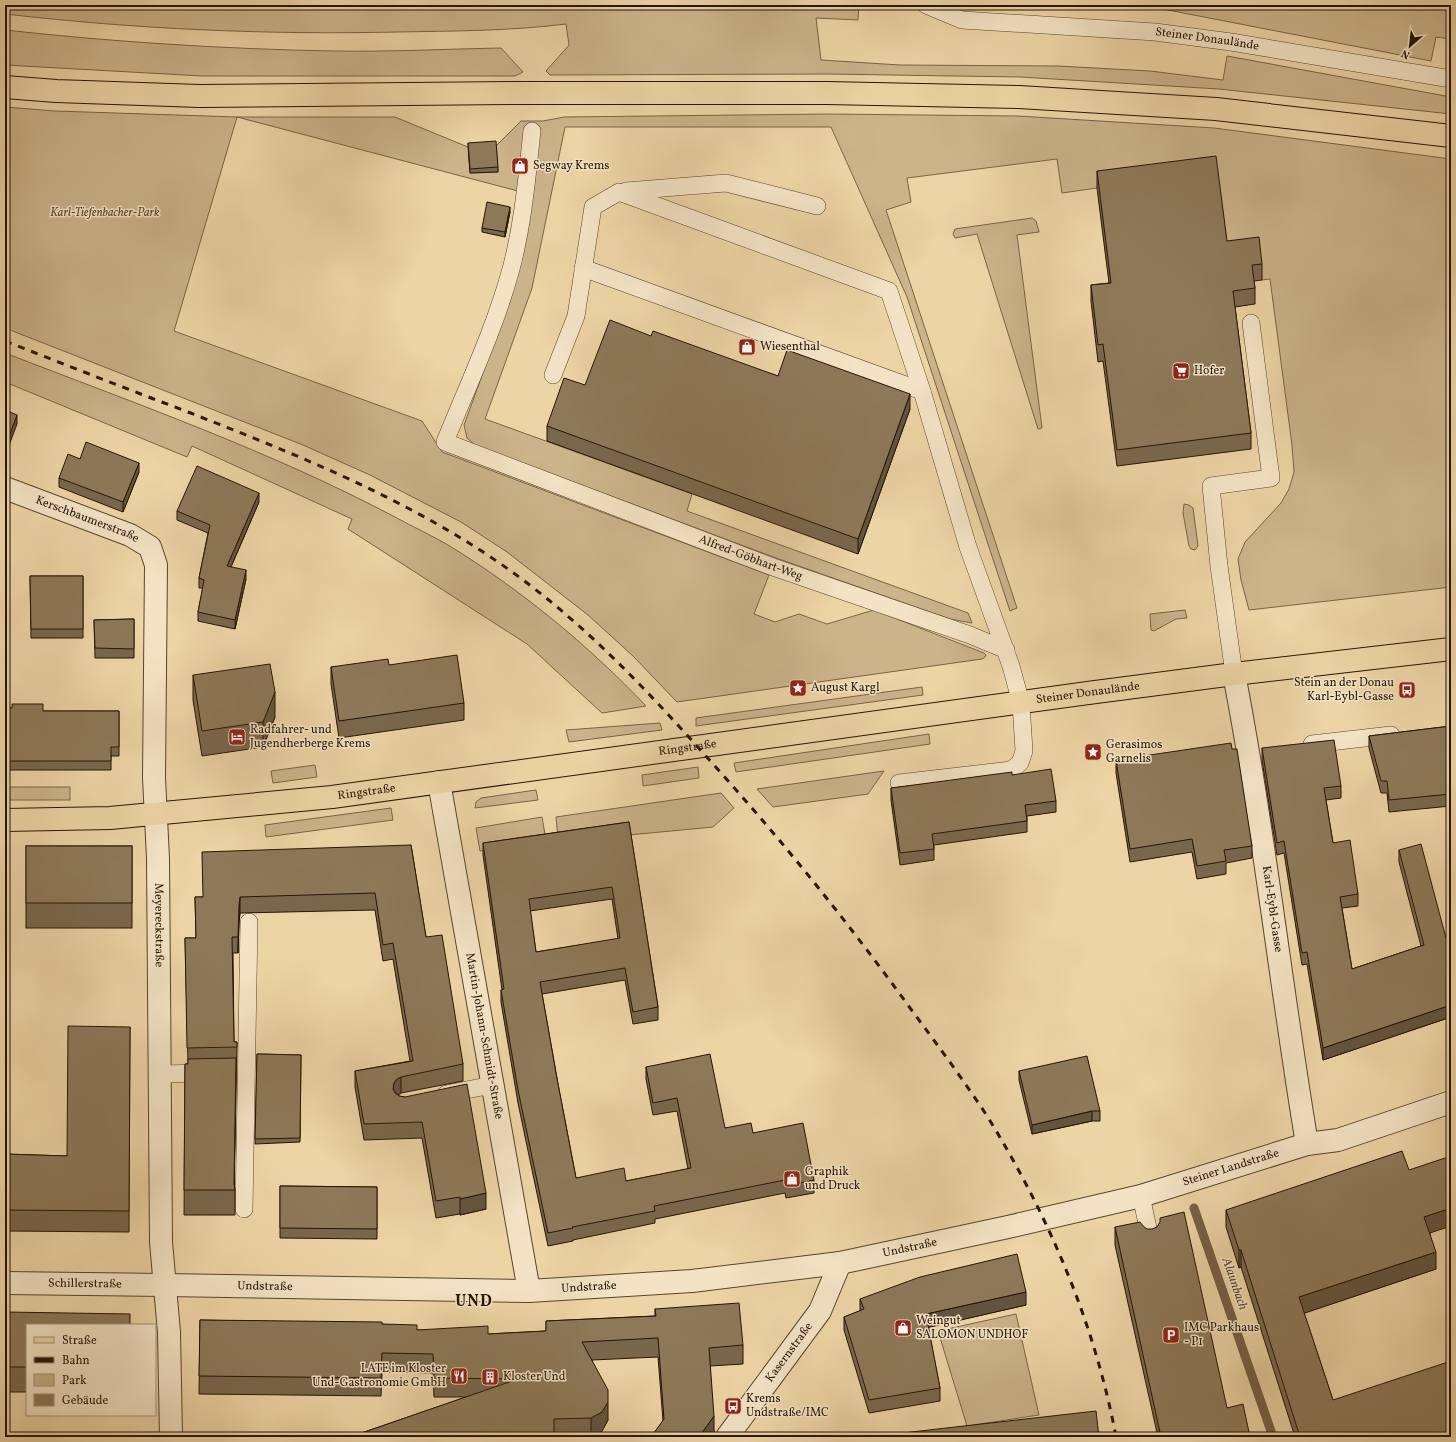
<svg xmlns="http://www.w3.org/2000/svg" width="1456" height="1442" viewBox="0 0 1456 1442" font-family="Vollkorn,serif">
<rect width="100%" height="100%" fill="#edd4a5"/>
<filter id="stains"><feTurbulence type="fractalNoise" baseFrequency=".005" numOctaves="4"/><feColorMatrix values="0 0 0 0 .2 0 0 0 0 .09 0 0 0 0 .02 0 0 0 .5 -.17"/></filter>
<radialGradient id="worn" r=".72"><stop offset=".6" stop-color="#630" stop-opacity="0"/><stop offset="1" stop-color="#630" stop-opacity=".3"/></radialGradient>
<!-- green -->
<g fill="#cbb38a" stroke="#786448">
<path d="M5 5H859L858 20 816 18 821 60 900 65 1058 66 1150 71 1223 80 1227 56 1451 97V114L1219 89 1020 77 826 74 550 75 546 71 569 45 566 24C510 31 454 31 397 32 267 35 135 29 5 14Z"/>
<polygon points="1142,5 1451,5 1451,39 1436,37 1431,61"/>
<path d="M5 30C114 42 224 49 334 51 390 52 445 49 501 48L523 72 515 76H202L5 65Z"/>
<polygon points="5,107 55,111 237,117 395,117 468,147 470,173 498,172 496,146 521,121 543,121 564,117 828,114 1018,116 1214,128 1451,159 1451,587 1249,610 1241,580 1238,559 1245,542 1281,503 1289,489 1294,472 1292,445 1270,279 1262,280 1259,254 1227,258 1097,188 1062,193 1057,159 907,178 911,202 886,210 1017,608 1010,611 907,297 831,127 565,127 532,288 485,419 692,494 687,511 968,613 972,623 950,619 776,558 475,445 467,438 464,425 502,321 533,195 237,117 174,331 422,421 442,452 769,575 754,614 775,622 799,614 827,624 874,610 984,653 986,655 985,657 982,659 677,702 633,656 588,615 507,552 461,522 370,475 303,445 5,328"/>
<polygon points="1032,218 1036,221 1039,232 1017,235 1042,428 1038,429 977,234 955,238 953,234 955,229"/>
<path d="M5 353C137 404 270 451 395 517 413 527 431 535 448 545 520 589 588 645 646 706L602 713 527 644 348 529 352 519 192 446 187 457 5 382Z"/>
<polygon points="1184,504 1189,505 1193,508 1198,546 1195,550 1191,549 1189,546 1183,513"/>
<polygon points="1185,610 1187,618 1176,619 1154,631 1151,630 1150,614"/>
<polygon points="922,687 923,695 696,726 696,718"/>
<polygon points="660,723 662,730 569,742 566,730"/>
<polygon points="929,734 930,744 736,772 734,763"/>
<polygon points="315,765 317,777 273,783 271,771"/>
<polygon points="698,767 699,778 643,786 642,775"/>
<polygon points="884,771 868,794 773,807 757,789"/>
<rect x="5" y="787" width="65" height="13"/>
<polygon points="536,790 538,800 475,808 476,802 481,798"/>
<polygon points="721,793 734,808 713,827 629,835 558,839 556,817"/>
<polygon points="391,808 393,820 266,837 265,825"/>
<polygon points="542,817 546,840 480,851 476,828"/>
<polygon points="1016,1314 1039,1415 967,1426 938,1331"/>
</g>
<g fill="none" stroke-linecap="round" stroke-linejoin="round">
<!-- stream -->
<polyline stroke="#756045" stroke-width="9" points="1194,1208 1273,1437"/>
<defs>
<g id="lane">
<path id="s1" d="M926 5 962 20 1155 32 1231 42 1451 79"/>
<path id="s2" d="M532 131C527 177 523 224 511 269 495 328 468 385 445 442L773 567 970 635 1006 650"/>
<polyline points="626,191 726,183 817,206"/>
<polyline points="583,268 922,391"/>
<polyline points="553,375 576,316 593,207 619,192 889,291 922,391 968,547 1011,666 1021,703 1024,751 1020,763 1011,770 899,783"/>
<polyline points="1234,674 1219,566 1211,486 1271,478 1251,323"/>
<polyline points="1312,744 1391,735"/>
<polyline points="160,1074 208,1073"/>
<polyline points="446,1094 492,1085"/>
<polyline points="1141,1196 1150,1237"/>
<polyline points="244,1209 249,922"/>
</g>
<g id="street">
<path id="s3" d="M5 488 130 535 150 547 156 565 154 778 158 858 161 1242 169 1332 171 1437"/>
<path id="s4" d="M1234 674C1264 830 1281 988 1307 1144"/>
<path id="s5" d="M439 782 529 1291"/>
<path id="s6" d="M5 1283 165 1285 529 1291 692 1281 840 1263 1008 1227 1141 1196 1307 1144 1338 1140 1451 1102"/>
<path id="s7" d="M727 1437 820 1311 840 1263"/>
</g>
<g id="primary">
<path id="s8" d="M5 820 110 818 332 797 1088 693 1234 674 1451 649"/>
</g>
<polyline id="highway" points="5,87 56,91 199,96 521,93 827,93 1019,97 1216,109 1451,136"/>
</defs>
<!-- lane casing -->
<use href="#lane" stroke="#58442d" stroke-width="18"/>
<!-- street casing -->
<use href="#street" stroke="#58442d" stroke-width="24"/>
<!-- primary casing -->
<use href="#primary" stroke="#261405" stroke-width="24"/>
<!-- highway casing -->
<use href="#highway" stroke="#261405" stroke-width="24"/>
<!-- lane -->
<use href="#lane" stroke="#f3e3c4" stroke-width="17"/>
<!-- street -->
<use href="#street" stroke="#f3e3c4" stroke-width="22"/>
<!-- primary -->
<use href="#primary" stroke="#edd4a5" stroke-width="22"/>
<!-- highway -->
<use href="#highway" stroke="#edd4a5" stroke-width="22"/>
<!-- rail -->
<path stroke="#261405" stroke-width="3" stroke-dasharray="7 7" stroke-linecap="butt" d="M5 341C66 365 127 389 188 412 295 454 403 497 498 562 587 623 658 702 729 782 794 855 855 932 913 1012 939 1047 965 1082 989 1119 1049 1217 1095 1324 1116 1437"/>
</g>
<!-- wall -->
<g fill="#79674c" stroke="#261405" fill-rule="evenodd">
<polygon points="468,143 498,167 498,172 470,173"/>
<polygon points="1097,171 1227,241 1262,264 1262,280 1254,281 1255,288 1255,304 1235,307 1251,433 1251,449 1117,466 1103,361 1098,362 1091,301 1091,285 1109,283 1097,188"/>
<polygon points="510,212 505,237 482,232 482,228"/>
<polygon points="651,336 778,376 910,409 858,554 547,441 547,426 585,385"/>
<polygon points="80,459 139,472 123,512 59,487 59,478"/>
<polygon points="259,502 231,567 246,579 235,629 198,621 198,612 203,588 199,588 199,578 208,533 177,520 177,511"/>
<polygon points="30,576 83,576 83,638 31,638"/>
<polygon points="134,619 134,658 95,658 94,620"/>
<polygon points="389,665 464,703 464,720 339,738 331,684 331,667"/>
<polygon points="193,675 275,717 263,747 202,756 193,700"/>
<polygon points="5,707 12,708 43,711 119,711 119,756 111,756 111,770 6,770 6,760 5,760"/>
<polygon points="1451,726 1451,806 1389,812 1387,793 1381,793 1369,748 1369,736"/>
<polygon points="1262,748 1341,786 1341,798 1326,800 1333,843 1358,894 1358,906 1342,908 1352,969 1421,946 1399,862 1399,850 1446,938 1451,936 1451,1017 1323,1060 1307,964 1302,965 1284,853 1277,855 1262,760"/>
<polygon points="1232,749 1252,846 1252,858 1226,863 1226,874 1197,879 1192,852 1130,862 1116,773 1116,760"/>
<polygon points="1012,775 1056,801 1056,812 1027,816 1027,832 934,845 934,860 900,865 891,800 891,788"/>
<path d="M629 822 658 1007V1020L633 1024 625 980 542 994 558 1084 576 1178 626 1181 688 1169 677 1111 653 1115 646 1079V1067L725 1128 753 1133 814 1180V1193L786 1198 785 1193 655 1219V1223L573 1240V1241L548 1246 518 1103 501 1002V990H502L483 855V843ZM612 899 618 939 536 952 530 911Z"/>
<polygon points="411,845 426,937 463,1064 463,1081 401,1093 398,1095 399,1096 405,1097 486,1209 460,1215 460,1214 436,1218 422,1138 364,1140 355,1087 355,1071 410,1061 393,959 383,961 375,910 240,913 239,922 238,953 233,953 234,1042 237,1042 234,1186 235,1190 235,1215 184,1215 185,1064 188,1064 185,938 196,938 195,897 203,897"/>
<rect x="26" y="846" width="106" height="82"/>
<polygon points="130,1027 129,1232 5,1231 5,1154 67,1156"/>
<polygon points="257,1054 301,1055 300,1142 255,1144"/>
<polygon points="1019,1071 1100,1111 1100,1121 1092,1121 1032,1134 1019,1080"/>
<polygon points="280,1186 377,1187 377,1239 280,1238"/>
<polygon points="1226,1210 1430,1233 1436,1269 1304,1313 1333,1400 1451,1437 1295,1437 1241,1267 1239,1268 1226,1227"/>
<polygon points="1115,1227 1227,1408 1250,1437 1158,1437 1115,1245"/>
<polygon points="860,1299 1026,1305 928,1327 940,1388 940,1401 869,1413 844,1330 844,1317 860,1311"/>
<polygon points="655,1309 743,1345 743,1364 710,1366 714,1435 712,1437 651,1437 663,1421 658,1357 592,1360 608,1420 602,1431 591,1437 350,1437 466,1397 434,1397 433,1373 382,1372 381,1396 199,1394 200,1320 382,1324 417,1330 488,1334 546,1331 546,1321 655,1316"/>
<polygon points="5,1312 27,1325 27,1392 8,1392 8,1400 5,1400"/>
</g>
<!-- shaded-wall -->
<g fill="#63543e" stroke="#261405">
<polygon points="510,207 510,212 505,237 505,232"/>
<polygon points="910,394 910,409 858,554 858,539"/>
<polygon points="17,415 17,424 5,456 5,447"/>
<polygon points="139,463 139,472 123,512 123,502"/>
<polygon points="259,493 259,502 227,576 227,566"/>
<polygon points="246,570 246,579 235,629 235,620"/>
<polygon points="275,692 275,717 263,747 263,722"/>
<polygon points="240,897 240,913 239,922 238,953 239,906"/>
<polygon points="1451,1005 1451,1017 1323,1060 1323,1048"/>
<polygon points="236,1058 236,1083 234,1190"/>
<polygon points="401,1077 401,1093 397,1095 393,1089 394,1083 397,1079"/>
<polygon points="1092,1111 1092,1121 1032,1134 1032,1125"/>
<polygon points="486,1193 486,1209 460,1215 460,1199"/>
<polygon points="1451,1208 1451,1226 1424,1235 1424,1217"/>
<polygon points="1239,1250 1241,1250 1241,1267 1239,1268"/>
<polygon points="1436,1252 1436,1269 1299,1315 1299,1297"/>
<polygon points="1026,1292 1026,1305 926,1328 926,1314"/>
<polygon points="608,1402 608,1420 602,1431 591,1437 591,1418"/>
<polygon points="714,1416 714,1435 712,1437 699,1437"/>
</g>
<!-- building -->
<g fill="#8d7858" stroke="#261405" fill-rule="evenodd">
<polygon points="496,141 498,167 470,169 468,143"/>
<polygon points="1216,156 1227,241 1259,237 1262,264 1252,265 1255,288 1233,291 1251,433 1117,450 1103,344 1098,345 1091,285 1111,283 1097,171"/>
<polygon points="487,202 510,207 505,232 482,228"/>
<polygon points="610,320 651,336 653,331 778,376 787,350 910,394 858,539 547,426 564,378 585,385"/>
<polygon points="5,410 17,415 5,447"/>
<polygon points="86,442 139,463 123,502 59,478 68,454 80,459"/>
<polygon points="197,466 259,493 227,566 246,570 235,620 198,612 204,580 199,578 210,525 177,511"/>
<polygon points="30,576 83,576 83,629 31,629"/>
<polygon points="134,619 134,649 95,648 94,620"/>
<polygon points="457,655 464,703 339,721 331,667 388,659 389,665"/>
<polygon points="270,664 275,692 263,722 202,731 193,675"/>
<polygon points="12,704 43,704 43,711 119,711 119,747 111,747 111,761 6,761 7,751 5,751 5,707 12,708"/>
<polygon points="1451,726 1451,794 1389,800 1387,781 1381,781 1369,736"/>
<polygon points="1334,740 1341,786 1324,788 1333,843 1350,840 1358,894 1340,897 1352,969 1424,945 1399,850 1421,844 1446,938 1451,936 1451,1005 1323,1048 1307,952 1302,953 1284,841 1277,843 1262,748"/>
<polygon points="1231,743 1232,749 1237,749 1252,846 1224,850 1226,861 1197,866 1192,839 1130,849 1116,760"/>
<polygon points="1051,769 1056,801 1025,805 1027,821 932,834 934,849 900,853 891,788 1012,772 1012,775"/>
<path d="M629 822 658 1007 633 1012 625 968 540 982 558 1084 576 1178 624 1168 626 1181 691 1168 677 1098 653 1103 646 1067 710 1054 725 1128 751 1123 753 1133 803 1123 814 1180 786 1186 785 1180 654 1206 655 1211 572 1227 573 1228 548 1233 518 1090 501 990 504 989 483 843ZM612 887 620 938 536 952 529 899Z"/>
<polygon points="411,845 426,937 442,935 463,1064 401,1077 397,1079 394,1083 393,1089 395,1093 399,1096 405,1097 467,1084 486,1193 460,1199 460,1197 436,1201 422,1122 364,1124 355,1071 413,1061 393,943 383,945 375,893 240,897 239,906 238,937 232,937 234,1042 237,1042 237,1047 187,1048 185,938 196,938 195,897 203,897 202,852"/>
<rect x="26" y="846" width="106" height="57"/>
<polygon points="68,1026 130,1027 129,1211 5,1210 5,1154 67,1156"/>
<polygon points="257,1054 301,1055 300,1138 255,1139"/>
<polygon points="1087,1056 1100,1111 1092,1111 1032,1125 1019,1071"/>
<polygon points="236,1058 234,1184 235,1190 184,1190 185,1064 188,1064 188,1059"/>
<polygon points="1402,1151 1409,1170 1451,1156 1451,1208 1424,1217 1436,1252 1299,1297 1333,1400 1451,1361 1451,1437 1300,1437 1241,1250 1239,1250 1226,1210"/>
<polygon points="280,1186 377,1187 377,1229 280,1228"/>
<polygon points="1184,1212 1227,1408 1243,1404 1250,1437 1161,1437 1115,1227 1140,1222 1143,1226 1147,1229 1152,1229 1157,1227 1160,1222 1160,1218"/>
<polygon points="1017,1254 1026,1292 926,1314 940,1388 869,1400 844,1317 864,1309 860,1299 920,1277"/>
<polygon points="739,1303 743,1345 709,1348 714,1416 699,1437 651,1437 664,1419 658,1338 582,1342 608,1390 608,1402 602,1412 591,1418 554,1419 554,1437 350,1437 518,1379 434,1378 433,1354 382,1353 381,1378 199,1376 200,1320 382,1322 382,1324 417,1325 417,1330 488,1326 488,1334 546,1331 546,1321 656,1316 655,1309"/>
<polygon points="5,1312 130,1314 130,1325 27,1325 27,1367 8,1367 8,1375 5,1375"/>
<polygon points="1096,1411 1099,1437 876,1437 876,1436"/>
<rect x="61" y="1434" width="97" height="3"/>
</g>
<!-- icons -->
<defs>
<symbol id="shop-square" viewBox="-11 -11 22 22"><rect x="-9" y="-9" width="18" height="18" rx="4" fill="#8f2418" stroke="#f3e3c4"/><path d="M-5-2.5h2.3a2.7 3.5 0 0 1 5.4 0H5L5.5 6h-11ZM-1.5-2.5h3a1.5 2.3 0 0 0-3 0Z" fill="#fff"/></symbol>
<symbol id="supermarket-square" viewBox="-11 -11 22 22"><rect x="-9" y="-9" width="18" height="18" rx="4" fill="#8f2418" stroke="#f3e3c4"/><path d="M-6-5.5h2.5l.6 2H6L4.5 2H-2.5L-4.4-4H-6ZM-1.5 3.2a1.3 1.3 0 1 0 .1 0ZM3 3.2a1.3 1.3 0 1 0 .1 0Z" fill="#fff"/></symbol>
<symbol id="sight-square" viewBox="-11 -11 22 22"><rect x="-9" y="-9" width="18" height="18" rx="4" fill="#8f2418" stroke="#f3e3c4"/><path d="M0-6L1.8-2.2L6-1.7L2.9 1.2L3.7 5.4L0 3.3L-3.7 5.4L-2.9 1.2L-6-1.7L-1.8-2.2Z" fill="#fff"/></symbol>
<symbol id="bus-square" viewBox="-11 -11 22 22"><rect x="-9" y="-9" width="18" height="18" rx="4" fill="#8f2418" stroke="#f3e3c4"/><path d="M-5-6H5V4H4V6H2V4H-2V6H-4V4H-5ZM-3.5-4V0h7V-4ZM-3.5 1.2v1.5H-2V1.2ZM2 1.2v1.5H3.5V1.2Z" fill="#fff"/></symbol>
<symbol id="hotel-square" viewBox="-11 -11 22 22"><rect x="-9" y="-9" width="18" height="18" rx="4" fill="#8f2418" stroke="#f3e3c4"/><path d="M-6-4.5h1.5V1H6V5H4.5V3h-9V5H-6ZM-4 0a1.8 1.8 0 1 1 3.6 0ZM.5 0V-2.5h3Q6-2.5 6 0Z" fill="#fff"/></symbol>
<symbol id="parking-square" viewBox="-11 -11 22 22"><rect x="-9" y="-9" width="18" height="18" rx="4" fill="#8f2418" stroke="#f3e3c4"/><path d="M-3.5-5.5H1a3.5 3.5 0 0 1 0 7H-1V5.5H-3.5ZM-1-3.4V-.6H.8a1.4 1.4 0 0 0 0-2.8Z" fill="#fff"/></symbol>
<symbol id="restaurant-square" viewBox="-11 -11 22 22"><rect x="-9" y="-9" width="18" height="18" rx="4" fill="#8f2418" stroke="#f3e3c4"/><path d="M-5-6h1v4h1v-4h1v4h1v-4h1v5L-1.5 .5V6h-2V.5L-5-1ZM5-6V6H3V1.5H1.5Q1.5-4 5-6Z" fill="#fff"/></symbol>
<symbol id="building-square" viewBox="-11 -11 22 22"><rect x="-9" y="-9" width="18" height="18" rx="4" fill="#8f2418" stroke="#f3e3c4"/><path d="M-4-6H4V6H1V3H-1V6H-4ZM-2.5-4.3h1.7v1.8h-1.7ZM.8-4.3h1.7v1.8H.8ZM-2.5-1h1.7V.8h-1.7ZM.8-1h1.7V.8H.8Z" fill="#fff"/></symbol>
</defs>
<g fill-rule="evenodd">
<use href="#shop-square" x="510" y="156" width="20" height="20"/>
<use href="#shop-square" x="737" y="337" width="20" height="20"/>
<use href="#supermarket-square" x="1171" y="361" width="20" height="20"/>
<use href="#sight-square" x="788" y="678" width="20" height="20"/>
<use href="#bus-square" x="1397" y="680" width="20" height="20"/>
<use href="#hotel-square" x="227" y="727" width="20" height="20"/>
<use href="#sight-square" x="1083" y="742" width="20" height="20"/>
<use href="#shop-square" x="782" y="1169" width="20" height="20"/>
<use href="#shop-square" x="893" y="1318" width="20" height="20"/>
<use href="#parking-square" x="1161" y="1325" width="20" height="20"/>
<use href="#restaurant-square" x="449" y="1366" width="20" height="20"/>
<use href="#building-square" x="480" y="1367" width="20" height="20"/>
<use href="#bus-square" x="723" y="1396" width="20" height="20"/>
</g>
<g text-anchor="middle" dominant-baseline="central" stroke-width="3" stroke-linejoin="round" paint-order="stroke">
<!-- street labels -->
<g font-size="12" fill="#261405" stroke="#f3e3c4">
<text stroke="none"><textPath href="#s1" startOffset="285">Steiner Donaulände</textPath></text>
<text stroke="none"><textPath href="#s3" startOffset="88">Kerschbaumerstraße</textPath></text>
<text stroke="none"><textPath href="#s2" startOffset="652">Alfred-Göbhart-Weg</textPath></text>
<text stroke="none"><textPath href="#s8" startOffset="1091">Steiner Donaulände</textPath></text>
<text stroke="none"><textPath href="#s8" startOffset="687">Ringstraße</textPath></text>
<text stroke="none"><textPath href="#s8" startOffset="363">Ringstraße</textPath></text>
<text stroke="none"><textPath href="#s4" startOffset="238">Karl-Eybl-Gasse</textPath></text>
<text stroke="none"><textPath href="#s3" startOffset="536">Meyereckstraße</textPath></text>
<text stroke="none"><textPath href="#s5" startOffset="258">Martin-Johann-Schmidt-Straße</textPath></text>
<text stroke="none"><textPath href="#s6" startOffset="1239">Steiner Landstraße</textPath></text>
<text stroke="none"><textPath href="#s6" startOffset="908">Undstraße</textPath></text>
<text stroke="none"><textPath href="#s6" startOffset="80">Schillerstraße</textPath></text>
<text stroke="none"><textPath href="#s6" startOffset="260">Undstraße</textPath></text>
<text stroke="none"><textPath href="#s6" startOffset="584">Undstraße</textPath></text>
<text stroke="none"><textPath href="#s7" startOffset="105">Kasernstraße</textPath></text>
</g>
<!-- poi labels -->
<g font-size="12" fill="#261405" stroke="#f3e3c4" text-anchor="start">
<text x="533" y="166">Segway Krems</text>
<text x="760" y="347">Wiesenthal</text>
<text x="1194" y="371">Hofer</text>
<text x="1394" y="683" text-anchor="end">Stein an der Donau<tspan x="1394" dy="14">Karl-Eybl-Gasse</tspan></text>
<text x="811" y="688">August Kargl</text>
<text x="250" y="730">Radfahrer- und<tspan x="250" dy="14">Jugendherberge Krems</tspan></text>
<text x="1106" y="745">Gerasimos<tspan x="1106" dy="14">Garnelis</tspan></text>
<text x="805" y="1172">Graphik<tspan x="805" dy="14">und Druck</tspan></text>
<text x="916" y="1321">Weingut<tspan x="916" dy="14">SALOMON UNDHOF</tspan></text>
<text x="1184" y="1328">IMC Parkhaus<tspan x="1184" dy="14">- P1</tspan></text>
<text x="446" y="1369" text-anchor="end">LATE im Kloster<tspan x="446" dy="14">Und-Gastronomie GmbH</tspan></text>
<text x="503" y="1377">Kloster Und</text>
<text x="746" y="1399">Krems<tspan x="746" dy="14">Undstraße/IMC</tspan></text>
</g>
<!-- park labels -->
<g font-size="12" font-style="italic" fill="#58442d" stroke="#f3e3c4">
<text x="105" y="213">Karl-Tiefenbacher-Park</text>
</g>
<!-- water labels -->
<g font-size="13" font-style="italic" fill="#5a472f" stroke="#f3e3c4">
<text transform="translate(1234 1284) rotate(71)">Alaunbach</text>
</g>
<!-- district labels -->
<g font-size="16" font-weight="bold" letter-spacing="1" fill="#261405" stroke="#f3e3c4">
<text x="474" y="1302">UND</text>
</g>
</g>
<!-- margin -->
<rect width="1456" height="1442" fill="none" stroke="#edd4a5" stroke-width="20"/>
<rect x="6" y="6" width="1444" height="1430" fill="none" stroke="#261405" stroke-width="2"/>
<rect x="10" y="10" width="1436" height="1422" fill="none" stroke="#261405"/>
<!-- legend -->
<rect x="26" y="1324" width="130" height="92" fill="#f3e3c4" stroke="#a19078"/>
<rect x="34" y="1337" width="20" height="6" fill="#edd4a5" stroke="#a19078"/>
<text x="62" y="1344" font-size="12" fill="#261405">Straße</text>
<rect x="34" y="1357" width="20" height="6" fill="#261405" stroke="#a19078"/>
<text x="62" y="1364" font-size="12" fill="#261405">Bahn</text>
<rect x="34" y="1374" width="20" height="12" fill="#cbb38a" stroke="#a19078"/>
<text x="62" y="1384" font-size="12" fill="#261405">Park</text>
<rect x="34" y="1394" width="20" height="12" fill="#8d7858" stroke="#a19078"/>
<text x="62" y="1404" font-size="12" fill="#261405">Gebäude</text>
<!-- north arrow -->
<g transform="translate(1410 46) rotate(208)" stroke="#f3e3c4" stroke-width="3" paint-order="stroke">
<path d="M0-3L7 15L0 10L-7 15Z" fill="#261405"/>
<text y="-6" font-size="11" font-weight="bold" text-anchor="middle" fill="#261405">N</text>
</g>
<rect width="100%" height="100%" filter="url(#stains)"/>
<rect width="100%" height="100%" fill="url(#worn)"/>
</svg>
